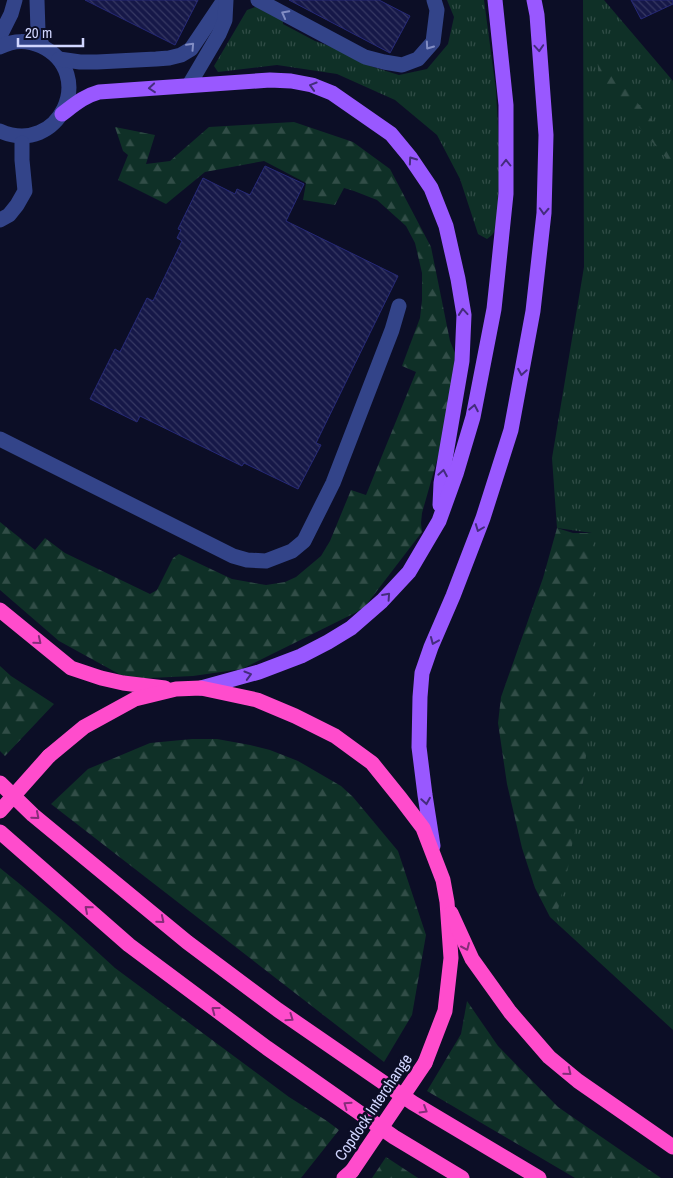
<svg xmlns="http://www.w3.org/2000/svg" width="673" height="1178" viewBox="0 0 673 1178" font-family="'Archivo Narrow',sans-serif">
<defs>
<pattern id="grass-tufts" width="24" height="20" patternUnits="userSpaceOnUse" patternTransform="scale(1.25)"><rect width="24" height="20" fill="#0f3027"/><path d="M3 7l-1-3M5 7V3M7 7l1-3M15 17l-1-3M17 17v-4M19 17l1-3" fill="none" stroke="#314d47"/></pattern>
<pattern id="forest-firs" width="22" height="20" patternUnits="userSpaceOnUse" patternTransform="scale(1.25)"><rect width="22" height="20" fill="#0f3027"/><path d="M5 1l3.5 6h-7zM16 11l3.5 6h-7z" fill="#314d47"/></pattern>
<pattern id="building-back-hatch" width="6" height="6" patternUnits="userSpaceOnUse" patternTransform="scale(1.25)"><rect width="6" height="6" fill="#161848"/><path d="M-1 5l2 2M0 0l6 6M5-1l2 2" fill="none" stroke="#373963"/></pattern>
</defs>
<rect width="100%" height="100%" fill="#0c0e26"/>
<!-- grass -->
<g fill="url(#grass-tufts)">
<polygon points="447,0 484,0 496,90 500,166 497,228 492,235 487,239 478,234 460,179 437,135 395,100 337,74 277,65 218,72 214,66 247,10 258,6 283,20 283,24 315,41 332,47 370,66 399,75 427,69 448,44 454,17"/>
<polygon points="583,0 604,0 673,81 673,1030 550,917 583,782 592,533 557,528 552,458 584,267"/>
</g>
<!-- forest -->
<g fill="url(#forest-firs)">
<polygon points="597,55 673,145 673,166 599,81"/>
<polygon points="294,122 353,142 390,169 431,247 450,341 455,353 453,404 422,513 421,523 422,532 363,609 242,669 193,676 128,679 59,641 0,590 0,522 35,550 45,538 65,553 150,594 157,590 173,558 179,554 232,579 266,585 285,582 296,577 321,556 330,541 351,490 366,495 416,372 402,366 420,318 422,300 422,273 415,243 406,226 377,200 354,191 344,188 335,205 303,200 306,183 264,161 205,172 166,204 118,180 128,155 123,151 115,127 155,135 146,164 170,161 209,127"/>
<polygon points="557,528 573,533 592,533 593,694 583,782 568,868 558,910 550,917 535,888 522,848 507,784 498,723 501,697 543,578"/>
<polygon points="0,666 11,676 54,704 5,756 0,751"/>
<polygon points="192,739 217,739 250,745 270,750 298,761 341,786 353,797 398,851 426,935 412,1015 384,1062 51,804 88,769 150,743"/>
<polygon points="0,868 21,885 68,925 115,968 289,1097 327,1121 339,1130 301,1178 0,1178"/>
<polygon points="467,1001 498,1046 558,1107 661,1178 575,1178 427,1091 461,1034"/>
<polygon points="386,1157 418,1178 372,1178"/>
</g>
<!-- building -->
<g fill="url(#building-back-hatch)" stroke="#262977">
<polygon points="85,0 198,0 175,45"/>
<polygon points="289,0 379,0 410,16 390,53"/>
<polygon points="631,0 673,0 673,4 641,19"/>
<polygon points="265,166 304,184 286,221 398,276 316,443 321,445 298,489 244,463 242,466 140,416 137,422 90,399 115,349 120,352 147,298 153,301 182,241 177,238 181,230 178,229 203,178 235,194 237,189 250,195"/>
</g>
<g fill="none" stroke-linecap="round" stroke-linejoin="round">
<!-- minor -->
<g stroke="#334489" stroke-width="15">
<polyline points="37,0 38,31 42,46"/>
<polyline points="258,0 365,57 384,62 402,65 418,59 433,42 437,10 434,0"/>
<polyline points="0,36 11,14 15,0"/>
<path d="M0 47C13 40 28 40 41 46 98 73 59 157 0 131"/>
<polyline points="59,59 80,62 97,62 156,59 169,58 181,55 191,49 224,0"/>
<polyline points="189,85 219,34 225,20 226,0"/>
<polyline points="0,220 9,215 17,205 25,191 22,160 22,143"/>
<polyline points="0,439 233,556 247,560 266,561 292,551 304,541 333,483 392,330 399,306"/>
</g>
<!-- major -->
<g stroke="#9958ff" stroke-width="15">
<path d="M62 114C74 105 84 96 99 92L270 80 291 81 312 85 332 93 391 134 410 157 431 188 446 226 458 279 464 315 462 361 441 483 440 505"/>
<polyline points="201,688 259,672 301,656 328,642 351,628 382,601 409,572 439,521 456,474 473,417 494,309 497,281 506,194 506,105 495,0"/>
<polyline points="433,846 425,795 419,747 420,697 422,673 431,647 453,596 483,518 511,430 533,311 544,213 546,135 537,15 534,0"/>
</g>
<!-- highway -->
<g stroke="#ff4ccc" stroke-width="15">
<polyline points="0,610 71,668 101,678 123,683 165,688"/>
<polyline points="49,756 84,727 135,699 176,689 201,688 257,700 295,716 335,736 372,763 401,799 423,828 443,880 447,902 451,958 445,1011 425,1063"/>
<polyline points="0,783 33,815 187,942 278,1010 413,1103 539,1178"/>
<polyline points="0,832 129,945 267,1048 394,1137 462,1178"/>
<polyline points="451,913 472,959 510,1012 549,1057 578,1081 673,1147"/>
<polyline points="344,1178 352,1171"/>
</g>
<!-- highway-bridge -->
<g stroke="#ff4ccc" stroke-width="15">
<polyline points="0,811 49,756"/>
<polyline points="352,1171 425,1063"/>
</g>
</g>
<!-- one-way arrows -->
<defs><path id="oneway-chevron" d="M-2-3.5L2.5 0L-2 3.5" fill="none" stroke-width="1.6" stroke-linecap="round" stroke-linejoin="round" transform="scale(1.25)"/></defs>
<g stroke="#828dc4">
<use href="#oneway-chevron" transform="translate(285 14) rotate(-152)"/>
<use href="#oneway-chevron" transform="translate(191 46) rotate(-47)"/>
<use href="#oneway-chevron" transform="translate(429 46) rotate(125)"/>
</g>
<g stroke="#442c7d">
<use href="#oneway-chevron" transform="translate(539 48) rotate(86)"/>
<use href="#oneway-chevron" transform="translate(313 86) rotate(-163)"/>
<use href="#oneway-chevron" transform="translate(152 88) rotate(175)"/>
<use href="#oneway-chevron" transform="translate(412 160) rotate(-125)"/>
<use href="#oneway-chevron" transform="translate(506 163) rotate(-90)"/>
<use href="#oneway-chevron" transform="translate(544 211) rotate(93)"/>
<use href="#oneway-chevron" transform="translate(463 312) rotate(-95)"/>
<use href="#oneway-chevron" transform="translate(522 372) rotate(100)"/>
<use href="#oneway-chevron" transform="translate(474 408) rotate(-79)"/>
<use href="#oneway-chevron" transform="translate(443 473) rotate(-80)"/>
<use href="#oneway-chevron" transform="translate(479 528) rotate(111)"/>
<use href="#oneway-chevron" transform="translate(387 596) rotate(-48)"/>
<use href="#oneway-chevron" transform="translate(434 641) rotate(113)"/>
<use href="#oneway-chevron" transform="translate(248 675) rotate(-16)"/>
<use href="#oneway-chevron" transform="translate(426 801) rotate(81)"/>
</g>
<g stroke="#862d79">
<use href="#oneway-chevron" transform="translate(38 641) rotate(39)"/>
<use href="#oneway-chevron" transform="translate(36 816) rotate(41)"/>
<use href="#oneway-chevron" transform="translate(88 909) rotate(-139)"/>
<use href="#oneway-chevron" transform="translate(161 920) rotate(40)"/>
<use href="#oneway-chevron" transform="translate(466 947) rotate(66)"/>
<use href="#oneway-chevron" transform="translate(215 1010) rotate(-143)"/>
<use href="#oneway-chevron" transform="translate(290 1018) rotate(35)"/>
<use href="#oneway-chevron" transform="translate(568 1072) rotate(39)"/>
<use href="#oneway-chevron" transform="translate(347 1105) rotate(-145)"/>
<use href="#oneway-chevron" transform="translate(424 1110) rotate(31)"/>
</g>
<g text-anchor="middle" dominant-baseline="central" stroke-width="5" stroke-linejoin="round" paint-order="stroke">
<!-- street labels -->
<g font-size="16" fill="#d1d6ff" stroke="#0c0e26">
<text transform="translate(373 1107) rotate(-56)">Copdock Interchange</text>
</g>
</g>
<!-- scale -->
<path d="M18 38v8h65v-8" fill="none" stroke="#d1d6ff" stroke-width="2.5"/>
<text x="25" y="38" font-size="15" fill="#d1d6ff" stroke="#0c0e26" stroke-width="4" paint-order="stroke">20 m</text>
</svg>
